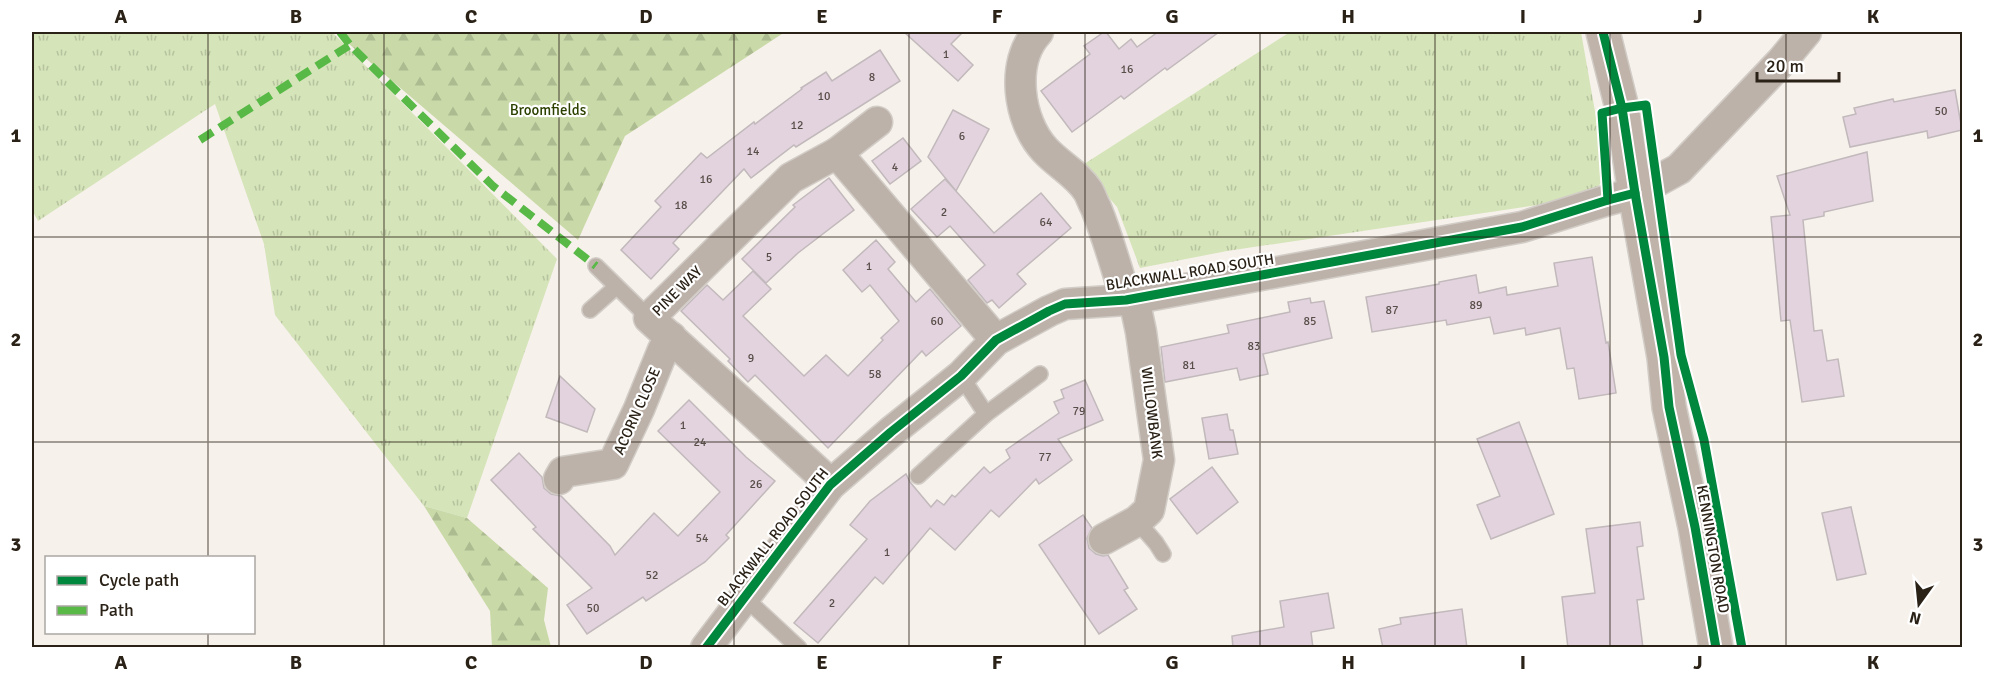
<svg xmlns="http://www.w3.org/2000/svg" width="1994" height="679" viewBox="0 0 1994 679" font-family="Signika,sans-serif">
<defs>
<pattern id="grass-tufts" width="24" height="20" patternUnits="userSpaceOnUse" patternTransform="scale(1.5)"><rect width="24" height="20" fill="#d5e4b9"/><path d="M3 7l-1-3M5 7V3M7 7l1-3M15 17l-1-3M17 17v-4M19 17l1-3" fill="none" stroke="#b7c39e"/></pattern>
<pattern id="forest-firs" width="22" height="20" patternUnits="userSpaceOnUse" patternTransform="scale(1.5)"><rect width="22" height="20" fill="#c9daa8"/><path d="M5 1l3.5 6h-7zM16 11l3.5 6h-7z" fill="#adbb90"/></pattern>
</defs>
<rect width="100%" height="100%" fill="#f7f1eb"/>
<!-- grass -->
<g fill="url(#grass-tufts)">
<polygon points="32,32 332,32 557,259 467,518 424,506 275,315 264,244 215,104 38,221 32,210"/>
<polygon points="1290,32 1581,32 1606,174 1592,197 1227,251 1140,268 1117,207 1081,166"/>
</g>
<!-- forest -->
<g fill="url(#forest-firs)">
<polygon points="335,32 785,32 625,136 578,240"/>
<polygon points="424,506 467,518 548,588 544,620 551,647 492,647 490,611"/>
</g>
<!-- building -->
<g fill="#e3d3de" stroke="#c1b9bb" stroke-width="1.5">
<polygon points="904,32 963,32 951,44 973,65 958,81"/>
<polygon points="1104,32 1106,32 1119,49 1131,39 1137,47 1158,32 1219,32 1167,70 1165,68 1124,99 1121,96 1072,132 1041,91 1090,54 1084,46"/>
<polygon points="880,50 900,81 796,147 794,145 751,178 744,169 673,243 679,249 651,279 621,250 661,207 655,201 701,153 707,158 754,122 755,124 802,89 801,88 826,72 832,81"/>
<polygon points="1955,90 1962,130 1928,138 1927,131 1850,147 1843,117 1856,114 1854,108 1893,99 1894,102"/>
<polygon points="953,110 989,129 956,191 928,157"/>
<polygon points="903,138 921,161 890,184 872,161"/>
<polygon points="1867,152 1873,201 1824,212 1824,216 1803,220 1814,331 1822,330 1827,361 1838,359 1844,396 1802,402 1790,320 1781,321 1771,217 1790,215 1777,176"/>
<polygon points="829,178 854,210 798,253 766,283 742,259 795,207 793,205"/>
<polygon points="945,179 994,233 1041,193 1071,228 1017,274 1026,284 999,308 992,300 987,303 968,280 985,265 950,226 937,237 911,209"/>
<polygon points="876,240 895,262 888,269 916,302 930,289 961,326 926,356 922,351 828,448 755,375 748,382 728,361 730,359 681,311 707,285 723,300 753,271 771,289 743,316 804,376 826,355 848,376 883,340 881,338 899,321 870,285 862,292 843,270"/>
<polygon points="1592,257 1606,343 1608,342 1616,393 1579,399 1574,368 1567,369 1560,328 1526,335 1525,328 1494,334 1490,317 1447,325 1446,320 1372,332 1366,297 1439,284 1439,282 1476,275 1479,293 1506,287 1507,295 1558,286 1554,263"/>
<polygon points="1310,298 1311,303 1324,301 1332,338 1263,354 1268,374 1240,380 1237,368 1165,382 1161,347 1229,333 1227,325 1290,312 1288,302"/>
<polygon points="560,376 595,409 587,432 546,417"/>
<polygon points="1085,380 1103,420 1058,439 1072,460 1039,484 1036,479 999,517 991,510 955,550 930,528 883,584 875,577 818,643 794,623 867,539 850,525 870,501 906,474 910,482 931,507 937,500 944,505 952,495 955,497 984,467 990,473 1010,458 1006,450 1059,413 1054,402 1064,398 1061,390"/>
<polygon points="689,400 746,457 775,481 726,535 729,538 705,562 646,601 643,597 587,634 567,605 592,588 533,529 536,527 491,480 519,453 542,477 544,488 551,494 561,496 610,546 615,555 654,513 678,536 720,492 658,431"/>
<polygon points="1227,414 1230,430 1233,430 1238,454 1209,459 1202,418"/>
<polygon points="1519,422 1554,514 1491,539 1477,505 1500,496 1477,439"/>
<polygon points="1212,467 1238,502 1197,534 1170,499"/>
<polygon points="1851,507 1866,574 1837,580 1822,513"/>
<polygon points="1083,515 1092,528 1087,538 1089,548 1096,554 1103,556 1108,555 1128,588 1124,590 1137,609 1099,634 1039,545"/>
<polygon points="1640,522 1643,546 1637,547 1644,599 1637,600 1643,648 1568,648 1562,597 1595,593 1586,529"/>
<polygon points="1328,593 1334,628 1311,632 1313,648 1233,648 1232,636 1284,627 1280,601"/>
<polygon points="1462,609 1467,648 1383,648 1379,629 1401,624 1400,618"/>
</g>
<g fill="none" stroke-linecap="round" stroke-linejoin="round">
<defs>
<g id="service">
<polyline points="596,266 649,318"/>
<polyline points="590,310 616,287"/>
<polyline points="961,376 986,414"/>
<polyline points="918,476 986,414 1040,374"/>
<polyline points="1137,521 1156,543 1163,554"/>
<polyline points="744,597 799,648"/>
</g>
<g id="minor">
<path d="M1038 32C1010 62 1018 121 1045 150 1059 165 1077 174 1088 191 1091 196 1093 203 1096 208 1108 238 1117 269 1126 300"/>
<polyline points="837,153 996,340"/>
<polyline points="559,479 563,472 613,464 639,409 663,350 671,337"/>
<polyline points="831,484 649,318 791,178 837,153 877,122"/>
<polyline points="1104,539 1137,521 1149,510 1159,460 1141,332 1134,299"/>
<polyline points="706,648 830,485 891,432 961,376 996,340 1049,311 1065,304 1126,300 1522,227 1608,200 1635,193 1679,169 1781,62 1806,32"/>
</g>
<polyline id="primary" points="1603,32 1622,108 1635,193 1664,357 1669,407 1695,527 1716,648"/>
</defs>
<!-- service casing -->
<use href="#service" stroke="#d1ccc6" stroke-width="18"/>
<!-- minor casing -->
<use href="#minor" stroke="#d1ccc6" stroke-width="33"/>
<!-- primary casing -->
<use href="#primary" stroke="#d1ccc6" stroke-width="36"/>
<!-- service -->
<use href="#service" stroke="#bdb2aa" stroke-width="15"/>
<!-- minor -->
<use href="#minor" stroke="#bdb2aa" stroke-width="30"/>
<!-- primary -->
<use href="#primary" stroke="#bfb3aa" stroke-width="33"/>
<!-- quiet -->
<g stroke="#58b947" stroke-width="8" stroke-dasharray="15 8" stroke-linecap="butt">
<polyline points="340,32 350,45"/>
<polyline points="200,140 350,45 493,186 596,266"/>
</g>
<defs>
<g id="cycleway">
<polyline points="1603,32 1622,108 1635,193 1664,357 1669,407 1695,527 1716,648"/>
<polyline points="1608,200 1602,113 1622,108 1646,105 1681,355 1704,440 1742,648"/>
<polyline points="706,648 830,485 891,432 961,376 996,340 1049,311 1065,304 1126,300 1522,227 1608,200 1635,193"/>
</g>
</defs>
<!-- cycleway casing -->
<use href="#cycleway" stroke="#fff" stroke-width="13"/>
<!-- cycleway -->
<use href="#cycleway" stroke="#00873e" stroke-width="9"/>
</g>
<!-- grid -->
<path fill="none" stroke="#2a2117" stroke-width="1.5" stroke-opacity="0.55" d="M208 32V558M384 32V648M559 32V648M734 32V648M909 32V648M1085 32V648M1260 32V648M1435 32V648M1610 32V648M1786 32V648M32 237H1962M32 442H1962M208 632V648"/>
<g text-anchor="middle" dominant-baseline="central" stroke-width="4.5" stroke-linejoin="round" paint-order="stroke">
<!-- number labels -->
<g font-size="12" fill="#584e49">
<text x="946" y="54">1</text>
<text x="1127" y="69">16</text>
<text x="872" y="77">8</text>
<text x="824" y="96">10</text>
<text x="1941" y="111">50</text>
<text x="797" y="125">12</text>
<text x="962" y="136">6</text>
<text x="753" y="151">14</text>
<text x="895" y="167">4</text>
<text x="706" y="179">16</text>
<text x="681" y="205">18</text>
<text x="944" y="212">2</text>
<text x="1046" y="222">64</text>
<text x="769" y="257">5</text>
<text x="869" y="266">1</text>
<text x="1476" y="305">89</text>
<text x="1392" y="310">87</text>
<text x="937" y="321">60</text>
<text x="1310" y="321">85</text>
<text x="1254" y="346">83</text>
<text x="751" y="358">9</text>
<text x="1189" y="365">81</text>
<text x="875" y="374">58</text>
<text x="1079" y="411">79</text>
<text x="683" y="425">1</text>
<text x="700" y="442">24</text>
<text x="1045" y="457">77</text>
<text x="756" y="484">26</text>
<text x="702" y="538">54</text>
<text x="887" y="552">1</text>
<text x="652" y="575">52</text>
<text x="832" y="603">2</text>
<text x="593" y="608">50</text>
</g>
<!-- park labels -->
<g font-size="15" fill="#2c4100" stroke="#fff">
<text x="548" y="110">Broomfields</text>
</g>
<!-- street labels -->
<g font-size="15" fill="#2a2117" stroke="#fff">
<text transform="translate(1190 272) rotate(-9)">BLACKWALL ROAD SOUTH</text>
<text transform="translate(677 291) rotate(-45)">PINE WAY</text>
<text transform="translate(637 411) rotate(-66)">ACORN CLOSE</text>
<text transform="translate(1152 413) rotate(83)">WILLOWBANK</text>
<text transform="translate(773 537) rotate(-52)">BLACKWALL ROAD SOUTH</text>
<text transform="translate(1713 549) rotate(80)">KENNINGTON ROAD</text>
</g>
</g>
<!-- border -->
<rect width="1994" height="679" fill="none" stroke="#ffffff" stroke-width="66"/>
<!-- legend -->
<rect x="45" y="556" width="210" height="78" fill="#ffffff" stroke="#aaa6a2" stroke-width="1.5"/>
<rect x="57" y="576" width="30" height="9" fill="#00873e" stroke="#aaa6a2" stroke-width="1.5"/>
<text x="99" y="586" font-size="18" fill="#2a2117">Cycle path</text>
<rect x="57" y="606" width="30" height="9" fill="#58b947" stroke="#aaa6a2" stroke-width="1.5"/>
<text x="99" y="616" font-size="18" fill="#2a2117">Path</text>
<!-- north arrow -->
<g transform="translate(1919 604) rotate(195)" stroke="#ffffff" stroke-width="4.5" paint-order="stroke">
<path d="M0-4.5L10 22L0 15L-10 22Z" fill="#2a2117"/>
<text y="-9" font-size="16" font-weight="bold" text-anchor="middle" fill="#2a2117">N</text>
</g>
<!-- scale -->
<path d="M1757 72v9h82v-9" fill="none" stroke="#2a2117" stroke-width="3"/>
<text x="1766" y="72" font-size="18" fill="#2a2117" stroke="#ffffff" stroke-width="4.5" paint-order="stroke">20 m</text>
<rect x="33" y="33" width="1928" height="613" fill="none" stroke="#2a2117" stroke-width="2"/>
<g font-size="20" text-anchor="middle" font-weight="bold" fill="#2a2117">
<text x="121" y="23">A</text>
<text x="296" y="23">B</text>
<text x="471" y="23">C</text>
<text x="646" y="23">D</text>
<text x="822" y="23">E</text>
<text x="997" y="23">F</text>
<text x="1172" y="23">G</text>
<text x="1348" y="23">H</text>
<text x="1523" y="23">I</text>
<text x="1698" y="23">J</text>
<text x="1873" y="23">K</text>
<text x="16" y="142">1</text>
<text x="1978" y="142">1</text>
<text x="16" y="346">2</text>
<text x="1978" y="346">2</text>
<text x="16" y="551">3</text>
<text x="1978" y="551">3</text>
<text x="121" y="669">A</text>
<text x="296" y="669">B</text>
<text x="471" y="669">C</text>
<text x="646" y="669">D</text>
<text x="822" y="669">E</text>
<text x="997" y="669">F</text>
<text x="1172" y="669">G</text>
<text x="1348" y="669">H</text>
<text x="1523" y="669">I</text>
<text x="1698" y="669">J</text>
<text x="1873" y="669">K</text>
</g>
</svg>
